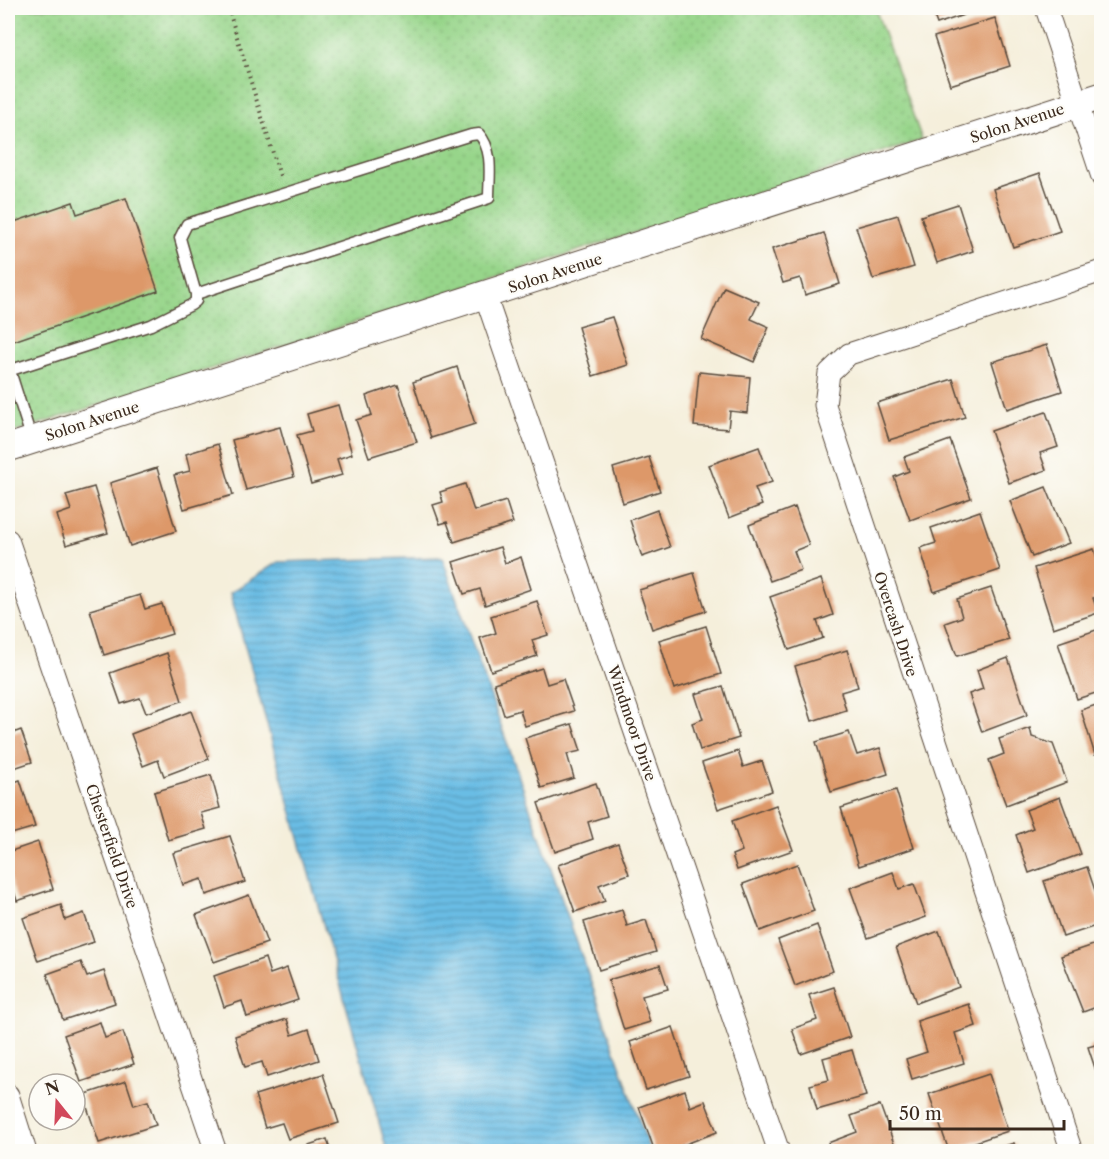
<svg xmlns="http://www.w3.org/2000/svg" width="1109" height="1159" viewBox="0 0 1109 1159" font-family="'Libre Caslon Text',serif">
<defs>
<pattern id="park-dots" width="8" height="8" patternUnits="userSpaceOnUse" patternTransform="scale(1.5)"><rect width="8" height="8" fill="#97d58a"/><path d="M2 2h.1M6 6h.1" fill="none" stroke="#83b777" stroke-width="1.8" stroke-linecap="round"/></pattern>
<pattern id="water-rules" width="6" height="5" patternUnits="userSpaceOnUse" patternTransform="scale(1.5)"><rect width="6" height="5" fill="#69bde5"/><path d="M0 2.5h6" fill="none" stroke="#589ab9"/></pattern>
</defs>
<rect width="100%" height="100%" fill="#fdfcf7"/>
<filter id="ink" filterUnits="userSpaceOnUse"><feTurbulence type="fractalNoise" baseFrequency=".0167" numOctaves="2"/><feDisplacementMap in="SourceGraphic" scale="12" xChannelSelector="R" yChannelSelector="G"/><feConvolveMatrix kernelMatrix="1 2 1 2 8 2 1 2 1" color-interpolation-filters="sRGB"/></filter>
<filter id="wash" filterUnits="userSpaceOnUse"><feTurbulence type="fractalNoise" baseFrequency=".008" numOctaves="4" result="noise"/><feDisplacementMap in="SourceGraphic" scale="24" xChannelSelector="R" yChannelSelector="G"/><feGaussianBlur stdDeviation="1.35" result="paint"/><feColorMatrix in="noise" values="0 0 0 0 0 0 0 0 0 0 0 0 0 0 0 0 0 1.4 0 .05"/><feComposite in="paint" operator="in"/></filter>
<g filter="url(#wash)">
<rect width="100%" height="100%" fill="#f5efdb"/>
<!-- park -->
<polygon fill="url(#park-dots)" stroke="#698054" stroke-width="1.5" points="8,8 875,8 922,140 8,434"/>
<!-- water -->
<polygon fill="url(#water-rules)" stroke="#527482" stroke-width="1.5" points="442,557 650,1151 387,1151 230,593 278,562"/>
<g id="blocks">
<!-- building -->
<g fill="#dd9869">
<polygon points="931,8 984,8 937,24"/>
<polygon points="995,18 1010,66 950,85 934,37"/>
<polygon points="1040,173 1060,231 1013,247 993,189"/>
<polygon points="126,198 158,291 8,343 8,224 73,202 77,214"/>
<polygon points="958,204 973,251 937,263 921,216"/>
<polygon points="898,215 914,267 873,279 856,227"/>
<polygon points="824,233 840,284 805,295 800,278 783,283 772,249"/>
<polygon points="724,287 759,302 751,319 769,327 754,362 701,339"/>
<polygon points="612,317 628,365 593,376 578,327"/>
<polygon points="1047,345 1062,391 1007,409 992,362"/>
<polygon points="457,367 475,424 431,438 413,382"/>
<polygon points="699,372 750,377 747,413 730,411 728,429 694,426"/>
<polygon points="953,379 965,417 889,440 877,403"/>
<polygon points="398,385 417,442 369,457 356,420 372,415 366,396"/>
<polygon points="338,405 352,454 337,459 342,475 311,484 297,435 312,431 307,414"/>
<polygon points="1046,412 1058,447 1040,453 1046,470 1009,483 991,431"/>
<polygon points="280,427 294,477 246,490 232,440"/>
<polygon points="950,440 971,498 910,520 894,477 909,471 904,457"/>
<polygon points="218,444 233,495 184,509 174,475 190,471 186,454"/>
<polygon points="759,447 772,482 755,488 762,505 729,518 709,465"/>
<polygon points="649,457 660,491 623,503 613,468"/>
<polygon points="157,468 176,531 130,546 110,483"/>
<polygon points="465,484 474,511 506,501 513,523 454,542 447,522 440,524 433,505 443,502 440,492"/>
<polygon points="94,487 108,533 66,545 57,515 71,510 66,495"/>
<polygon points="1046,487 1069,543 1032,557 1010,501"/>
<polygon points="795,507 809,545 794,551 801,570 770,581 749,525"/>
<polygon points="657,510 670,547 642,557 630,520"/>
<polygon points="980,511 1000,570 934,592 920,548 936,543 931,528"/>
<polygon points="500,547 505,563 521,557 531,589 485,605 480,589 464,594 453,562"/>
<polygon points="1094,549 1102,572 1102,596 1093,598 1098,613 1053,628 1034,568"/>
<polygon points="694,573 706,611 652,629 639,590"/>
<polygon points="821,579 833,615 817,621 823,638 789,650 770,597"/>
<polygon points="991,588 1009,640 957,656 945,623 962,617 957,599"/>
<polygon points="140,595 145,609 162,604 172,634 104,655 90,610"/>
<polygon points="537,601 548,635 532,640 537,656 491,671 480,638 496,633 491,616"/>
<polygon points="706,626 721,674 674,689 659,640"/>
<polygon points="1102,628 1102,691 1077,699 1058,643"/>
<polygon points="847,650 858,687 841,692 846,710 812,721 795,666"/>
<polygon points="167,653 182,701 146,713 140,698 121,704 110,673"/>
<polygon points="1008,658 1027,715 982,732 969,694 983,689 977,670"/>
<polygon points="542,668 547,684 563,679 574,711 525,726 520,710 504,715 494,683"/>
<polygon points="723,686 739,738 700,750 692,723 703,719 695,694"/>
<polygon points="1102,703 1102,753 1095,755 1081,710"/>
<polygon points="191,711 209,759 164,776 158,760 143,766 131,734"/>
<polygon points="572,724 581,751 567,754 574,778 541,788 525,738"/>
<polygon points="1030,728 1032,737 1053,744 1067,782 1006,805 989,760 1004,754 999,739"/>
<polygon points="21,730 32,762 8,770 8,735"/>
<polygon points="849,732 857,755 880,748 888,774 831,792 816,742"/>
<polygon points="738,751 743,767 762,761 772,791 718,809 702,763"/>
<polygon points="211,775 220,808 201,813 206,829 168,840 154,792"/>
<polygon points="20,780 35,827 8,835 8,784"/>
<polygon points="596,783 607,816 588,822 593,839 555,852 538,803"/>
<polygon points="896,790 914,848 859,866 841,808"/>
<polygon points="1060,797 1081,854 1029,873 1016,835 1033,828 1026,810"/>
<polygon points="776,805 793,850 737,870 732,855 742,851 732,821"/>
<polygon points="230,836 245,882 206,895 202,879 183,885 173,853"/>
<polygon points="38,842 53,889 17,901 8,872 8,852"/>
<polygon points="618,843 629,874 599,885 605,901 575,912 558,865"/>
<polygon points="797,864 814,911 760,931 743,884"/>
<polygon points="1087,867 1102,911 1102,924 1063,937 1044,881"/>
<polygon points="893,872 899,889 914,884 926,917 868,938 850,888"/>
<polygon points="249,895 267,943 214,962 196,915"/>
<polygon points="61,905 65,920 84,913 94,942 38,961 23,918"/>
<polygon points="622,910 627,926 646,920 656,952 599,970 584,922"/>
<polygon points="817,925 833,971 795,986 778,940"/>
<polygon points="939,931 959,987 916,1003 896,947"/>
<polygon points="1102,942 1102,1005 1083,1012 1061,956"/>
<polygon points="265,958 270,974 287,968 298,1000 247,1017 242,1001 224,1007 214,976"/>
<polygon points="81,962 87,977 104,971 115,1003 63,1020 47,974"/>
<polygon points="660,965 668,989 642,996 650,1022 624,1030 608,980"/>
<polygon points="834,987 850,1037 801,1054 792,1029 817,1020 809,995"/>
<polygon points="969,1004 976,1026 955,1033 964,1063 912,1079 906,1059 927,1052 917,1021"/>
<polygon points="287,1019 292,1035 309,1029 319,1060 267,1077 262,1062 245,1067 235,1036"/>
<polygon points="100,1022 105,1038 123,1032 134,1064 81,1082 64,1035"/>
<polygon points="673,1027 689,1076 646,1090 630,1042"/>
<polygon points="1102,1043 1102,1080 1099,1080 1088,1047"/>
<polygon points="852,1050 866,1096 817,1110 810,1085 829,1080 823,1058"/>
<polygon points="323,1074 339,1123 288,1139 282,1123 265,1128 255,1095"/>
<polygon points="989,1074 1008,1131 949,1151 929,1094"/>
<polygon points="126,1081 134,1105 148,1101 156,1125 99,1143 83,1095"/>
<polygon points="685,1090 690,1107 705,1101 717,1132 665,1152 655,1152 639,1107"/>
<polygon points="880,1105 897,1152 832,1152 828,1143 857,1132 851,1116"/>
<polygon points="327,1139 331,1152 290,1152 290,1151"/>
<polygon points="1014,1143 1017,1152 989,1152 989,1151"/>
</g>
</g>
</g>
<g filter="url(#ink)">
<use href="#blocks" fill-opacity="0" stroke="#57483a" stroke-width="1.5"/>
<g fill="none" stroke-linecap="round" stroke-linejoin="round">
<defs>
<g id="service">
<path d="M8 371 151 325 191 305 196 301V294L180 238 187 224 471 135 479 134C494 151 489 176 489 198L196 294"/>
<polyline points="10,371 32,440"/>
</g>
<g id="minor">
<polyline points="1046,8 1102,177"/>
<polyline points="485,295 779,1152"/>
<polyline points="8,540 216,1152"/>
<polyline points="8,1095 26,1152"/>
<polyline points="1072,1152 825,405 829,373 849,354 1102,271"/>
</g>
<polyline id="tertiary" points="8,448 1102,96"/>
</defs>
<!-- service casing -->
<use href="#service" stroke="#57483a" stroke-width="13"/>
<!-- minor casing -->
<use href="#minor" stroke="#57483a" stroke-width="23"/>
<!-- tertiary casing -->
<use href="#tertiary" stroke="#57483a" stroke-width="29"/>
<!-- path -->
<polyline stroke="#57483a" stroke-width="4" stroke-dasharray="1.5 4.5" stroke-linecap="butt" points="228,8 281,179"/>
<!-- service -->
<use href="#service" stroke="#fff" stroke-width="10"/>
<!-- minor -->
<use href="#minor" stroke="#fff" stroke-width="21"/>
<!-- tertiary -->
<use href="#tertiary" stroke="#fff" stroke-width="27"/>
</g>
</g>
<g text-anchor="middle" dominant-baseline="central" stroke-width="4.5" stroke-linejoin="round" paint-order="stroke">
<!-- street labels -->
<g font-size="15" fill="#3b2a1e" stroke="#fdfcf7">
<text transform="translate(1017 123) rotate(-18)">Solon Avenue</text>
<text transform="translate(555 273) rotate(-18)">Solon Avenue</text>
<text transform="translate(92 421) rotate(-18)">Solon Avenue</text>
<text transform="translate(896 624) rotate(72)">Overcash Drive</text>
<text transform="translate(632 723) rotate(71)">Windmoor Drive</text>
<text transform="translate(112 846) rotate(71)">Chesterfield Drive</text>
</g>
</g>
<!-- margin -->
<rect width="1109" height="1159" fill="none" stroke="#fdfcf7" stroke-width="30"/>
<!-- north arrow -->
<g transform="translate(57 1102) rotate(342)"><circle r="28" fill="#fdfcf7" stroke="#afa8a0" stroke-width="1.5"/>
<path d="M0-4.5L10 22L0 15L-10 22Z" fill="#d1495b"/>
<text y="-9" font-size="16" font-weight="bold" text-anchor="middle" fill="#3b2a1e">N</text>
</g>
<!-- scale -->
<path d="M890 1120v9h174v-9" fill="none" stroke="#3b2a1e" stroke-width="3"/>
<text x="899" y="1120" font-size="18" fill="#3b2a1e" stroke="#fdfcf7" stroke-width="4.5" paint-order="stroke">50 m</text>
</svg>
